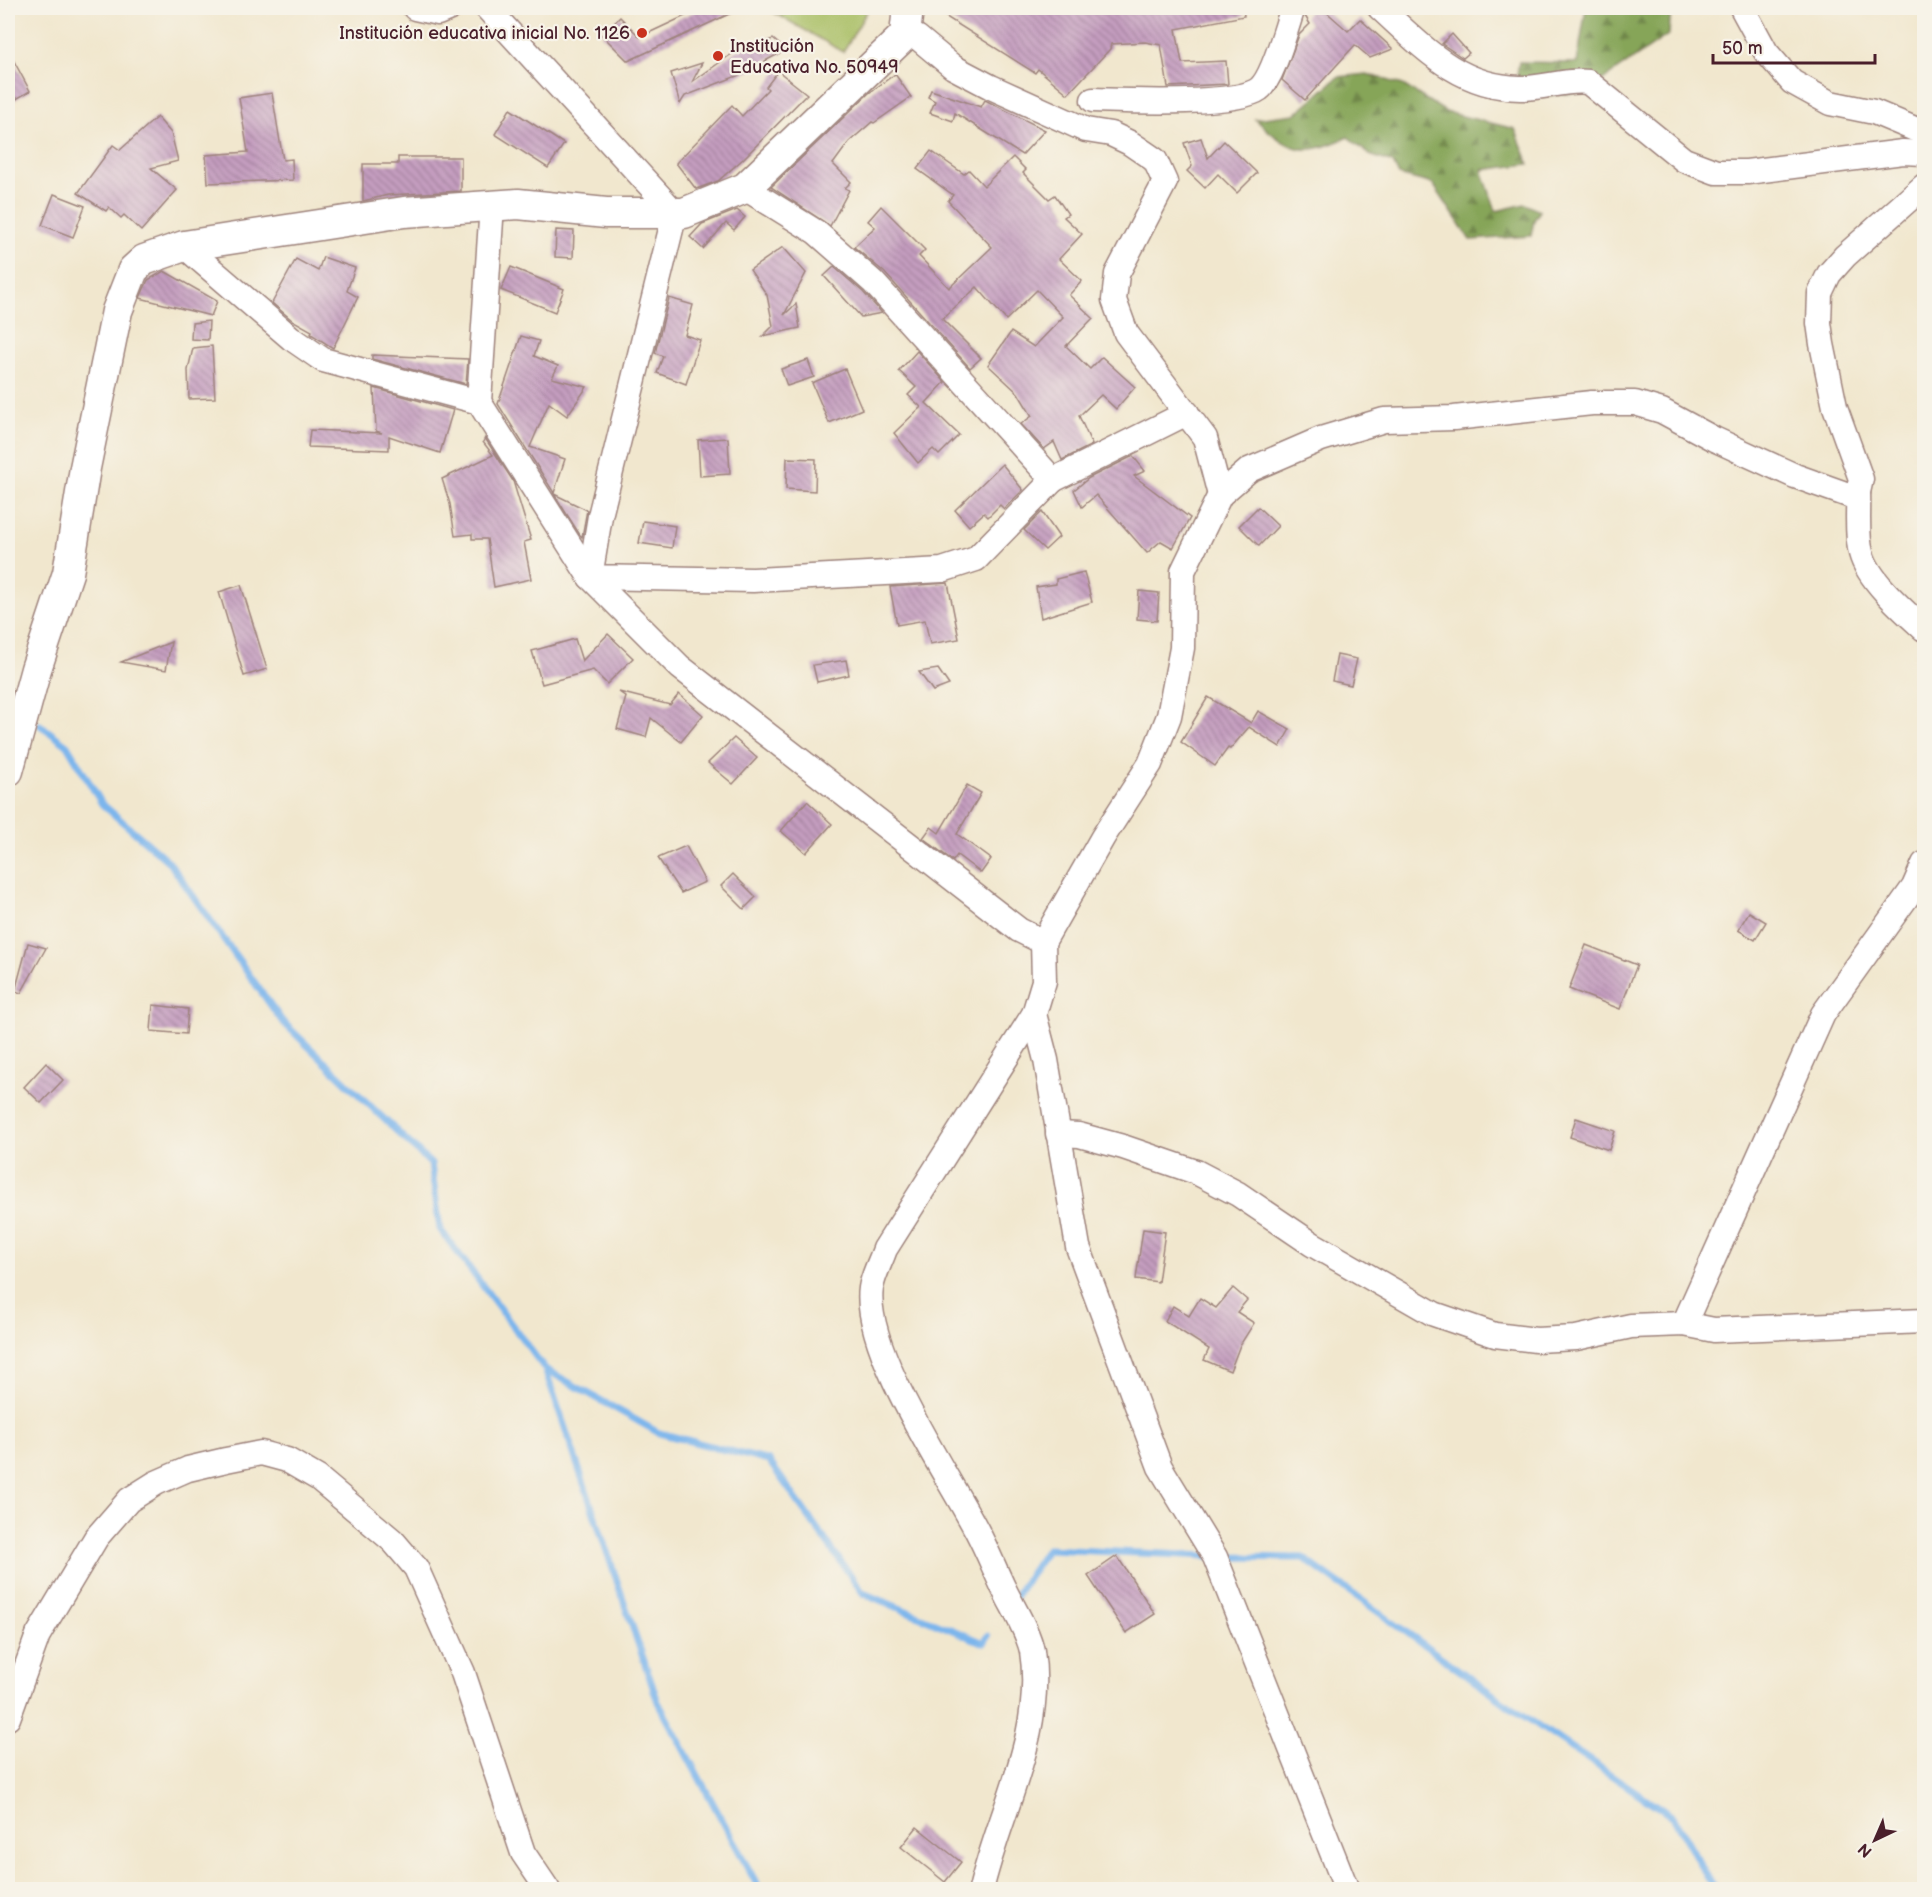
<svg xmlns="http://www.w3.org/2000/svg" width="1932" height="1897" viewBox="0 0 1932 1897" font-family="'Balsamiq Sans',sans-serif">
<defs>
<pattern id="forest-firs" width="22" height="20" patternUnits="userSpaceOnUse" patternTransform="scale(1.5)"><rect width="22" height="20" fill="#86a559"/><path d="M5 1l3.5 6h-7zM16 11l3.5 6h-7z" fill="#70864a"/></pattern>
<pattern id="building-back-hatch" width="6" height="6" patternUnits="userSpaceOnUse" patternTransform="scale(1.5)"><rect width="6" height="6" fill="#c49dbf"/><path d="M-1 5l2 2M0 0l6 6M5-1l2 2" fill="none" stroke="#a17f9b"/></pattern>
</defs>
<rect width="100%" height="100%" fill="#f7f3e8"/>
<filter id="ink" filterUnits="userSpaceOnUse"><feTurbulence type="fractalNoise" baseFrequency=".0167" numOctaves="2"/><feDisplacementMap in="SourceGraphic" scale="12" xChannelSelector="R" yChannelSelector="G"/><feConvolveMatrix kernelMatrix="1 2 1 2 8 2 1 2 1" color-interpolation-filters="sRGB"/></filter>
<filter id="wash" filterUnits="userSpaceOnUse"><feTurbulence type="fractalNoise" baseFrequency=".008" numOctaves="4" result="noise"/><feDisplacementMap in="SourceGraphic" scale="24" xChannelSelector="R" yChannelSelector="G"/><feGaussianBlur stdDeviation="1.35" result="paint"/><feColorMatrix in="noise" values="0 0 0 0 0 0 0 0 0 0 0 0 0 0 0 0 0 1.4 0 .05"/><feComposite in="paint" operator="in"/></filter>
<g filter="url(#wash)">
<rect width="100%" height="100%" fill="#f1e7ce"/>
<!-- forest -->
<g fill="url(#forest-firs)" stroke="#686242" stroke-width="1.5">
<polygon points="1586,8 1671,8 1669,34 1585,92 1513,99 1519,62 1577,63"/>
<path d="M1367 74 1403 85 1446 112 1515 129 1529 164 1482 170 1496 211 1525 204 1540 211 1534 220 1531 236 1470 240 1433 184 1399 175 1393 163 1370 155 1348 137C1303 157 1292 153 1255 119L1295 114 1338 77Z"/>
</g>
<!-- pitch -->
<polygon fill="#a8be63" stroke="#796e47" stroke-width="1.5" points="766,8 869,8 843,52"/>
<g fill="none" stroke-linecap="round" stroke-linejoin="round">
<!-- stream -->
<g stroke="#7cb5ec" stroke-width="7">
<polyline points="40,725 67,745 102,804 169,862 282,1021 431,1164 440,1229 545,1369 658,1702 760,1890"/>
<polyline points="545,1369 659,1433 769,1461 863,1593 984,1643 988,1636"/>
<polyline points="1220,1557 1303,1558 1505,1703 1673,1817 1715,1890"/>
<polyline points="1015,1597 1047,1549 1209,1556"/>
</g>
</g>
<g id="blocks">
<!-- building -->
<g fill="url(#building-back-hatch)">
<polygon points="702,8 742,8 628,61 602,35 620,17 640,37"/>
<polygon points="932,8 1243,8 1244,16 1176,29 1182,63 1226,61 1228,84 1168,87 1161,45 1145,42 1111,44 1110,49 1068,94 1038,69 1035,73"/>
<polygon points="1313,8 1322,8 1348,31 1360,19 1393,49 1370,58 1355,45 1305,100 1282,80 1299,35 1310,24 1305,16"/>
<polygon points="1452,34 1469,53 1463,58 1442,44"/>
<polygon points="773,39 786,50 765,61 768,64 685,96 680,104 671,73 702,63 692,82 736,51"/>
<polygon points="8,50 30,91 8,104"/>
<polygon points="778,71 807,94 743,159 718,181 696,189 676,163 732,105 742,116 768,89 766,87"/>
<polygon points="895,74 911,97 874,123 872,122 849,142 833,164 851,182 845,188 849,190 830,226 771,187 869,93"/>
<polygon points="931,90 981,107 985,100 1045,130 1022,155 955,113 953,121 930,113 935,101 928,97"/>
<polygon points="272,93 283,160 292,159 293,180 208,183 206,155 248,152 239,98"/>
<polygon points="510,109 564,144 548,168 495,134"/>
<polygon points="157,117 171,133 178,161 151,168 177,190 141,231 124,215 121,218 109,207 106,211 78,193 113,145 120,150"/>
<polygon points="1201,138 1208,158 1224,141 1257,173 1237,193 1218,174 1205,188 1187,171 1192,166 1184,143"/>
<polygon points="931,151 964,174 969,170 984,186 1013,157 1026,170 1023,173 1049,199 1055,195 1068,214 1064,217 1082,234 1059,259 1082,281 1069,295 1093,318 1066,346 1090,369 1102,357 1135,387 1116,409 1101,395 1079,416 1092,445 1062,460 1054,442 1044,449 1021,424 1032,416 1018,393 988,365 1011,332 1034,347 1063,317 1037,290 1006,320 977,287 942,319 981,358 970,368 884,272 854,247 875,227 868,221 881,206 925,250 919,256 949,288 992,247 948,201 953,195 917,169"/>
<polygon points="398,157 461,157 461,191 388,195 363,201 363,164 398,164"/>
<polygon points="54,194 85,206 73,237 42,225"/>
<polygon points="737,210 745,217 734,230 726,223 703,249 690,237 702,224"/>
<polygon points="556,230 574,231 573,258 555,257"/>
<polygon points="783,247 806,273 784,315 796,304 800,328 763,336 773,326 767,295 750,270"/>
<polygon points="323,257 355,268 347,291 358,297 333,348 311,334 312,331 292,320 272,303 296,259 318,271"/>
<polygon points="511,267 564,289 555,312 501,290"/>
<polygon points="834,267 863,292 882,313 861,317 824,276"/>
<polygon points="164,271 217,301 211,316 140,298 148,280"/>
<polygon points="669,298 693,305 685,335 700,340 686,384 657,373 663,356 655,353"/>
<polygon points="209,321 208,340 191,339 192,323"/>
<polygon points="521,336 539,341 534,356 558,366 552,378 587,387 567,416 549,403 530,447 565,459 554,493 498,404"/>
<polygon points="212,346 215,398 189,399 188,370 193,348"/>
<polygon points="917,351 945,382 926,403 959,435 939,455 933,449 918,463 894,433 921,407 908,395 916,387 899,371"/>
<polygon points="372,355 468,359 466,384 372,359"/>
<polygon points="808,360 814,377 787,386 781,369"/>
<polygon points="845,369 862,409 829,423 812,383"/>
<polygon points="374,388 453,410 440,453 389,436 389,450 308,447 310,430 382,433 376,431"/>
<polygon points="485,438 513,481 531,540 524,542 531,579 494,587 487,539 472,539 472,534 455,536 450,504 442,479 493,455 483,442"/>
<polygon points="728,438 730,474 700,476 698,440"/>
<polygon points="1133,456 1145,471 1134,476 1190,518 1173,548 1161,541 1147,553 1096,495 1082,507 1074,490 1089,478"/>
<polygon points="787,458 816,459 815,491 786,489"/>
<polygon points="1002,464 1023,490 1004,509 1000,505 988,517 984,513 969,526 955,510"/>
<polygon points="554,494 587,510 582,537 580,535"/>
<polygon points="1258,507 1278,526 1259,546 1239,526"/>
<polygon points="1042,512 1059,537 1045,550 1024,530"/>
<polygon points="643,521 675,526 672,548 639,543"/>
<polygon points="1084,572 1092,602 1041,618 1036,587 1056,584 1056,579"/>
<polygon points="948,583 959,639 930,644 925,620 897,625 890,587"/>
<polygon points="241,585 267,669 244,676 219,592"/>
<polygon points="1139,591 1159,593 1157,621 1137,619"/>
<polygon points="608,634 633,658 607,684 593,670 542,684 532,651 575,639 582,661"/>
<polygon points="171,642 166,670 121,662"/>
<polygon points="1337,655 1357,659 1351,685 1332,681"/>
<polygon points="846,660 849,675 817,682 813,665"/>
<polygon points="938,669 949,685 933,691 919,672"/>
<polygon points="619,692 670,705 679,694 703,715 681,742 651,718 646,737 617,729 626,697"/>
<polygon points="1208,697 1251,723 1258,711 1290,729 1280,747 1249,727 1230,749 1228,748 1215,766 1181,742"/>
<polygon points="734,738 757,758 733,784 708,763"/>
<polygon points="967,785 981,793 957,834 991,859 981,873 957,855 953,861 923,838 931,827 939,833"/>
<polygon points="807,801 832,824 806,853 781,831"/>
<polygon points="686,846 705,882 681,893 658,858"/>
<polygon points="733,874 756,897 744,909 721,886"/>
<polygon points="1749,912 1766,922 1755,940 1738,930"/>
<polygon points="28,943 46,948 21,993 15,991"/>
<polygon points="1586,945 1637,965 1620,1009 1569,989"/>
<polygon points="153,1005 188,1009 186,1034 151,1031"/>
<polygon points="46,1063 63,1080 41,1103 24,1087"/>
<polygon points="1576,1118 1615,1131 1609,1150 1570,1137"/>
<polygon points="1143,1229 1165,1232 1158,1282 1136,1279"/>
<polygon points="1233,1288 1247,1300 1237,1312 1254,1323 1240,1345 1230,1371 1204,1360 1209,1349 1165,1321 1173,1306 1189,1316 1200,1298 1216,1308"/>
<polygon points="1117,1556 1155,1614 1126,1633 1088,1576"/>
<polygon points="917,1827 961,1862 945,1882 901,1847"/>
</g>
</g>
</g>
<g filter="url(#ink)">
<use href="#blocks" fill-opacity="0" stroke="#9e837c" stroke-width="1.5"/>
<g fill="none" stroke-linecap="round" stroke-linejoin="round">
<defs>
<g id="minor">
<polyline points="415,8 438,13 450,8"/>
<polyline points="487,8 675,213 600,516 590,577 753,580 942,570 976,559 1053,480"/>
<path d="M1380 8C1423 47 1458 87 1520 88 1542 89 1566 79 1588 82L1684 160 1716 172H1747L1903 152 1924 153"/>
<polyline points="1742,8 1766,52 1792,82 1830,103 1874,112 1924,133"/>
<polyline points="905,35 917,37 953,67 991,87 1086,130 1111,134 1130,143 1155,160 1165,182 1117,274 1114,300 1126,333 1205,438 1220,495"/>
<path d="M1093 100C1125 101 1236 106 1259 89 1274 77 1286 27 1293 8"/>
<polyline points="745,188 816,232 873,282 1053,480 1187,413"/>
<polyline points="184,246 291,338 323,360 479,402 590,577 680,667 1019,930 1043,942"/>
<polyline points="479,402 492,205"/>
<path d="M1858 492C1859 511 1856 535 1861 553 1868 580 1904 611 1924 629"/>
<polyline points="1034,1014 1046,1060 1078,1247 1160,1467 1215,1557 1347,1890"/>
<polyline points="1058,1134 1079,1135 1123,1147 1196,1172 1238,1194 1312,1244 1434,1314 1495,1335 1536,1340 1576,1338 1631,1326 1684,1324 1714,1330 1924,1321"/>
<polyline points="1684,1324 1823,1014 1914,887 1924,864"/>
<polyline points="8,1718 38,1635 96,1538 129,1500 156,1483 188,1469 226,1460 261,1453 287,1460 318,1478 393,1541 416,1568 463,1673 523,1853 548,1890"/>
<path d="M981 1890C999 1812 1045 1734 1032 1651 1028 1631 1013 1608 1004 1589 995 1570 987 1550 977 1531 948 1475 862 1349 871 1288 873 1275 881 1261 885 1249L1034 1014 1044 981 1043 942 1103 837 1150 764 1169 716 1182 648 1183 571 1220 495 1249 470 1321 439 1384 420 1454 418 1592 403H1635L1662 411 1714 439 1795 476 1851 496 1858 492 1861 479 1835 407 1822 344 1819 323 1820 293 1829 274 1845 256 1924 186"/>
</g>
<polyline id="major" points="8,771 36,669 68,573 85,468 117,311 133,270 144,260 184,246 404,212 518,204 606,213 684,213 745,188 905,35 908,8"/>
</defs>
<!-- minor casing -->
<use href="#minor" stroke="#9e837c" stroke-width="27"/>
<!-- major casing -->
<use href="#major" stroke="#9e837c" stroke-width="33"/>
<!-- minor -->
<use href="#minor" stroke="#fff" stroke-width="24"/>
<!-- major -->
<use href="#major" stroke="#fff" stroke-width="30"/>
</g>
</g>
<!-- markers -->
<g fill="#c8321e" stroke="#f7f3e8" stroke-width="2">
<circle cx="642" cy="33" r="6"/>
<circle cx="718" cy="56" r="6"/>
</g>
<g text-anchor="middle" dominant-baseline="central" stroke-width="4.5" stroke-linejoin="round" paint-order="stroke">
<!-- poi labels -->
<g font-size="18" fill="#4a1f2b" stroke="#f7f3e8" text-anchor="end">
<text x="630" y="33">Institución educativa inicial No. 1126</text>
<text x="730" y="46" text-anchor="start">Institución<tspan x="730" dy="21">Educativa No. 50949</tspan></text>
</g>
</g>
<!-- margin -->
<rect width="1932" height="1897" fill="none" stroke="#f7f3e8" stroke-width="30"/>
<!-- north arrow -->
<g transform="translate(1875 1840) rotate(224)" stroke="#f7f3e8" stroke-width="4.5" paint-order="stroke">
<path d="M0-4.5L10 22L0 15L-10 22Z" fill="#4a1f2b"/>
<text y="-9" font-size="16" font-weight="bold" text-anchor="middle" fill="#4a1f2b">N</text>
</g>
<!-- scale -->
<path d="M1713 54v9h162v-9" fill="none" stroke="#4a1f2b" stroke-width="3"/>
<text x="1722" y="54" font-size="18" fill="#4a1f2b" stroke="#f7f3e8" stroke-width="4.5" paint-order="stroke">50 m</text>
</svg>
